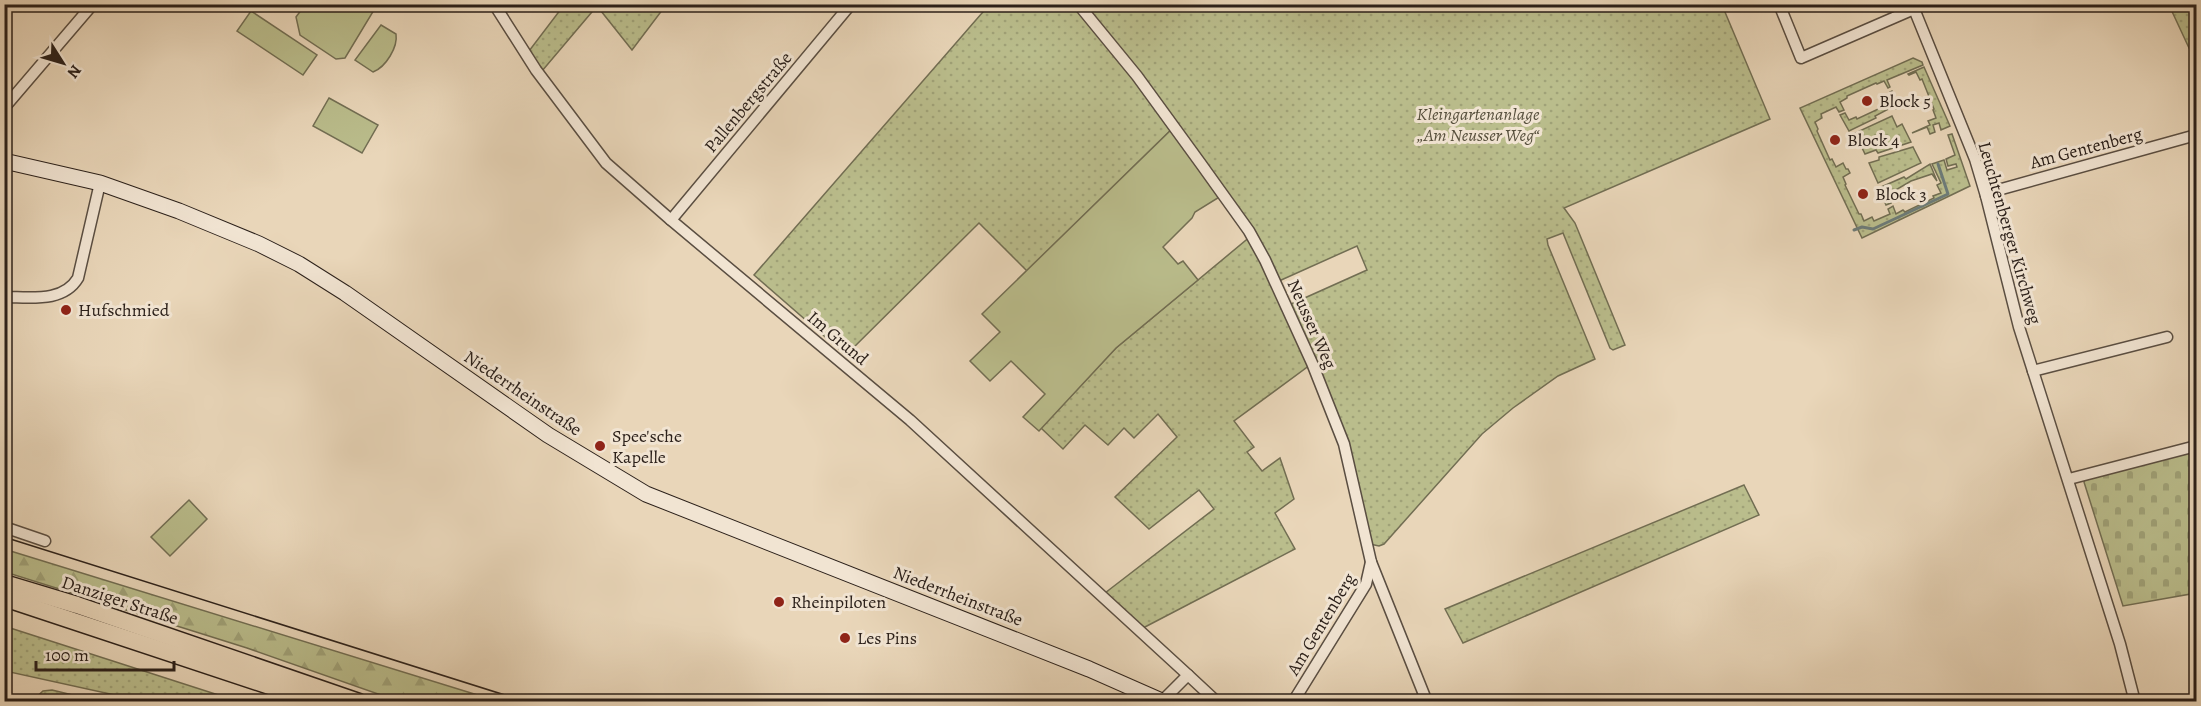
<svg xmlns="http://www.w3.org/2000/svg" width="2201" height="706" viewBox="0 0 2201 706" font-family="Alegreya,serif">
<defs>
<pattern id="grass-dots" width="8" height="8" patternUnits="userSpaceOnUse" patternTransform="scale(1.5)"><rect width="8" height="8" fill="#babd8c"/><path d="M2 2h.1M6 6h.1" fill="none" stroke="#a0a278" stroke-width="1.8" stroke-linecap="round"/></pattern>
<pattern id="forest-firs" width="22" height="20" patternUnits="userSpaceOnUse" patternTransform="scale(1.5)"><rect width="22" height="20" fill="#babd8c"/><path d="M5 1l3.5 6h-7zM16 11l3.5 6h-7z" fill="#a0a278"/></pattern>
<pattern id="cemetery-stones" width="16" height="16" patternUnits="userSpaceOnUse" patternTransform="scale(1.5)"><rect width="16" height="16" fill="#babd8c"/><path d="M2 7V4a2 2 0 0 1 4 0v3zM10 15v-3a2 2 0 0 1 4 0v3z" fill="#a0a278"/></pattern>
</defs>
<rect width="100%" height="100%" fill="#e9d6b9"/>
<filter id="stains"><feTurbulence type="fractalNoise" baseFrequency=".00333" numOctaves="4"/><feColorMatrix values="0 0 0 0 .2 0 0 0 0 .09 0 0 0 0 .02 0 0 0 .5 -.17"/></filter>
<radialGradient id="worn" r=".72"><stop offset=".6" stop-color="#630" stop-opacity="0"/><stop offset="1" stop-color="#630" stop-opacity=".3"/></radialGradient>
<!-- grass -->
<g fill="url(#grass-dots)" stroke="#726e53" stroke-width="1.5">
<polygon points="564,5 666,5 632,50 597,6 542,71 529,51"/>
<polygon points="989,5 1074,5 1173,128 1027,271 979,223 846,355 754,275"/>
<polygon points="1081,5 1722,5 1770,119 1564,208 1575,223 1625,345 1613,350 1610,348 1563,233 1547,239 1548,245 1595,359 1558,376 1513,408 1482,434 1384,544 1379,546 1370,544 1353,460 1289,305 1367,270 1357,246 1279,281"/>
<polygon points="2169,5 2196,5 2196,63"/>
<polygon points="1913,58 1922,62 1923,65 1887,80 1890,87 1888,88 1884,81 1877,84 1876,83 1847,96 1847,98 1840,102 1844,110 1839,112 1836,107 1821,114 1822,118 1815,122 1818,129 1817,131 1830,160 1832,159 1836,167 1843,163 1846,169 1848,169 1850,173 1843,177 1846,184 1845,185 1859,214 1861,214 1864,221 1872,217 1874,221 1890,214 1888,209 1893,206 1896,214 1903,210 1905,212 1934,198 1933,196 1941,193 1937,185 1941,183 1932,164 1944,160 1947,170 1957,167 1956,164 1948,166 1946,159 1955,155 1948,135 1952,134 1970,186 1862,238 1800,108"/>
<polygon points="1924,67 1950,126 1941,130 1939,123 1933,125 1935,132 1930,134 1927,127 1912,133 1930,125 1928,121 1936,118 1933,110 1934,109 1922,79 1920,80 1916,72 1909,75 1908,74"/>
<polygon points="1892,91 1899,107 1896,109 1894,106 1875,116 1876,118 1849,131 1840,115 1845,113 1849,120 1856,117 1857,119 1887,105 1886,103 1893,99 1890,92"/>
<polygon points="1892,116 1897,127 1902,124 1911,142 1878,153 1876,150 1865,154 1855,133"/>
<polygon points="1913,147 1921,163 1878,183 1869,163 1879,160 1879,157"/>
<polygon points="1930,164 1937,181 1932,174 1911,181 1887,195 1891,203 1886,205 1879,188 1904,177 1906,179"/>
<polygon points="1251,236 1310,365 1234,421 1254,447 1247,452 1262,471 1280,458 1294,499 1275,513 1295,549 1143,628 1105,593 1214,509 1199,490 1149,529 1115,497 1177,437 1158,414 1134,438 1124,428 1108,445 1085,425 1063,449 1041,428 1116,348"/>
<polygon points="1744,485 1759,515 1463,643 1445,609"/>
<polygon points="4,626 237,701 238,701 142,701 5,671"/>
<polygon points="52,690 89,699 92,701 32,701 43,691"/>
</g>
<!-- forest -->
<polygon fill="url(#forest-firs)" stroke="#726e53" stroke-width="1.5" points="4,549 497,701 398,701 247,648 5,572"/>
<!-- cemetery -->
<polygon fill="url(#cemetery-stones)" stroke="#726e53" stroke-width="1.5" points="2196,445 2196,593 2123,606 2084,482 2087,476"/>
<!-- park -->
<g fill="#babd8c" stroke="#726e53" stroke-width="1.5">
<polygon points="305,5 305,4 377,5 345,58 336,59 300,35 296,17"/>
<polygon points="251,11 317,55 303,75 237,31"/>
<path d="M381 25 396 34C398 47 386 67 373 72L355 60Z"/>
<polygon points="329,98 378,125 362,153 313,126"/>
<polygon points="1173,128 1221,196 1195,212 1192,218 1163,247 1178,264 1183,261 1198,280 1116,348 1039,431 1023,417 1045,394 1011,361 990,381 970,361 1000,332 982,314"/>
<polygon points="189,500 207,519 170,556 151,537"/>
</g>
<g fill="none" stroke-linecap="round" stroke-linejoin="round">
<!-- stream -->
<polyline stroke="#6d7b78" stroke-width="3" points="1854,230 1862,227 1873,229 1948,194 1938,164"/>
<defs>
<g id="street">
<polyline points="494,4 536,70 606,163 671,220 910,420 1188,675"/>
<polyline points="1078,4 1137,76 1201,164 1249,231 1265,260 1312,363 1344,444 1371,562 1427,702"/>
<polyline points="1779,4 1801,58 1914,9"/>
<polyline points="1912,4 1975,159 1986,196 2019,327 2120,644 2135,702"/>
<polyline points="4,108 93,4"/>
<polyline points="1986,196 1998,190 2196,135"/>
<polyline points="671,220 851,4"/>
<path d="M4 297C30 297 63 303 78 278L100 183"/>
<polyline points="2033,371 2167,337"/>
<polyline points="2069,479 2196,446"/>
<polyline points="4,527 45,541"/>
<polyline points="1162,701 1188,675 1217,702"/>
<polyline points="1293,702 1366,584 1371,562"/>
</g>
<polyline id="secondary" points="4,161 100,183 179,211 259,244 299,264 345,293 548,435 646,494 1089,669 1164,702"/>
<g id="primary">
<polyline points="4,583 77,605 359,702"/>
<polyline points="4,598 318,702"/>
</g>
</defs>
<!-- street casing -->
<use href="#street" stroke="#5a4e42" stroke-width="13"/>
<!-- secondary casing -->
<use href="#secondary" stroke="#2b201a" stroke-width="17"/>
<!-- primary casing -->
<use href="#primary" stroke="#2b201a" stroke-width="19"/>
<!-- street -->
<use href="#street" stroke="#f1e4d2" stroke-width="10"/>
<!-- secondary -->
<use href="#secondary" stroke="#f1e4d2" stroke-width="15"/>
<!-- primary -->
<use href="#primary" stroke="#e9d6b9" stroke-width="16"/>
<!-- tram -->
<polyline stroke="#2b201a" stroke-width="1.5" points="4,537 527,702"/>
</g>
<!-- markers -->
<g fill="#8f2418" stroke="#f1e4d2" stroke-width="2">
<circle cx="1867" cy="101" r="6"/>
<circle cx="1835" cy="140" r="6"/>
<circle cx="1863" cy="194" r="6"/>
<circle cx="66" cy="310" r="6"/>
<circle cx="600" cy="446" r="6"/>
<circle cx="779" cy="602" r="6"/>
<circle cx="845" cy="638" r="6"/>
</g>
<g text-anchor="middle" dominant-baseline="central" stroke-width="6" stroke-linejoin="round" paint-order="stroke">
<!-- poi labels -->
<g font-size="18" fill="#2b201a" stroke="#f1e4d2" text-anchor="start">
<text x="1879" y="101">Block 5</text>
<text x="1847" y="140">Block 4</text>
<text x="1875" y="194">Block 3</text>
<text x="78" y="310">Hufschmied</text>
<text x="612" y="436">Spee'sche<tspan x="612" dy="21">Kapelle</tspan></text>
<text x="791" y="602">Rheinpiloten</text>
<text x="857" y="638">Les Pins</text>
</g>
<!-- street labels -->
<g font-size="18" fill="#2b201a" stroke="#f1e4d2">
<text transform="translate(748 102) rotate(-50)">Pallenbergstraße</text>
<text transform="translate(2086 148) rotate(-15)">Am Gentenberg</text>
<text transform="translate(2010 233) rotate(74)">Leuchtenberger Kirchweg</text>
<text transform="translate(1312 324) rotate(66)">Neusser Weg</text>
<text transform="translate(838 338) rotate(40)">Im Grund</text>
<text transform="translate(523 393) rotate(34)">Niederrheinstraße</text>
<text transform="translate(958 596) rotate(21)">Niederrheinstraße</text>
<text transform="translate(120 600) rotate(18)">Danziger Straße</text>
<text transform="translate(1321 624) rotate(-59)">Am Gentenberg</text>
</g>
<!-- park labels -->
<g font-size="18" font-style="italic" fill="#564f3c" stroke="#f1e4d2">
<text x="1478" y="114">Kleingartenanlage<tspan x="1478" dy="21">„Am Neusser Weg“</tspan></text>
</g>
</g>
<!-- margin -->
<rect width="2201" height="706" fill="none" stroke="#e9d6b9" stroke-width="24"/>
<rect x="6" y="6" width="2189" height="694" fill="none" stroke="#2b201a" stroke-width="3"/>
<rect x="12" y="12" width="2177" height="682" fill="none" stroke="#2b201a" stroke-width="1.5"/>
<!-- north arrow -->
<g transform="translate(63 63) rotate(127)" stroke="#f1e4d2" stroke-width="4.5" paint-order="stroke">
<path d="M0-4.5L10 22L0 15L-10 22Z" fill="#2b201a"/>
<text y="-9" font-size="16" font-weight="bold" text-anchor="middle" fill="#2b201a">N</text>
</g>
<!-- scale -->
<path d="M36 661v9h138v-9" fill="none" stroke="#2b201a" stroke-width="3"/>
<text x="45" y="661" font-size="18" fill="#2b201a" stroke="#f1e4d2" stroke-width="4.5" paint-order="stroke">100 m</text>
<rect width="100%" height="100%" filter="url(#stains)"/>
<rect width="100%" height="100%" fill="url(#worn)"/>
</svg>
